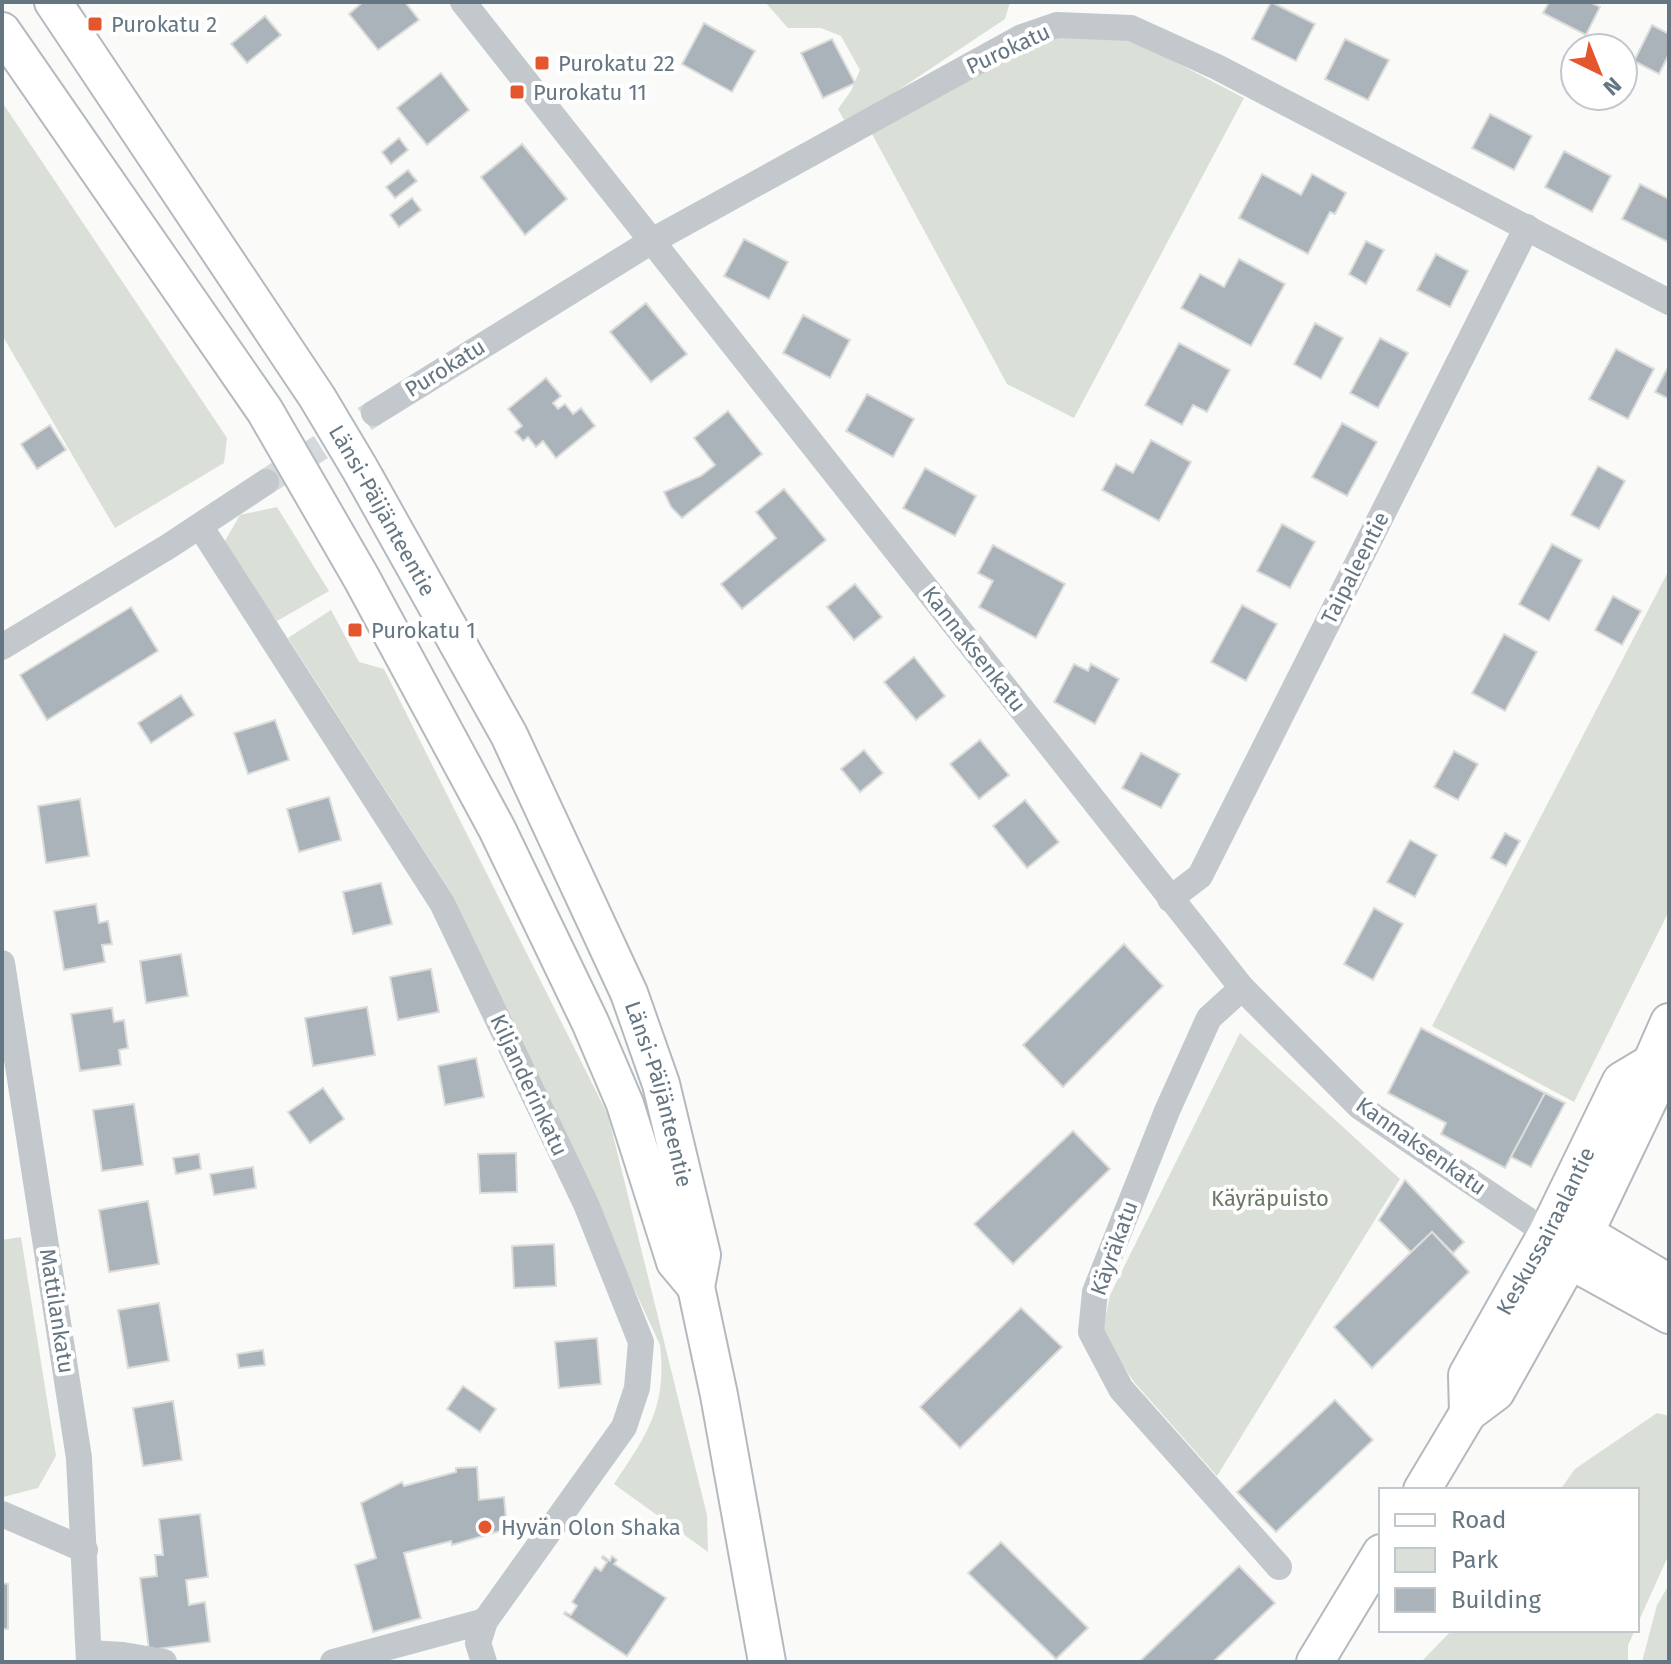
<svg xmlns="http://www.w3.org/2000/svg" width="1671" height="1664" viewBox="0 0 1671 1664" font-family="'Fira Sans',sans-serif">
<rect width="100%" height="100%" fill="#fafaf8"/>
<!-- green -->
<g fill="#dadfd7">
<polygon points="765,2 1010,2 1005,19 870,109 844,120 838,109 851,91 860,70 841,36 821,28 788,28"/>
<polygon points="1095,35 1135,41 1244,98 1074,418 1007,384 871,132 1019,52 1061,36"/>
<polygon points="2,102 227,438 224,463 115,528 2,335"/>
<polygon points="277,507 329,591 277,621 222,546 240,515"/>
<polygon points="1669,570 1669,911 1574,1102 1432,1026"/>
<path d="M331 610 359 662 384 669 608 1115 707 1515 708 1552 614 1484C647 1434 667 1408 660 1345L452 894 288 638Z"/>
<polygon points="1240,1033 1400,1179 1217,1476 1134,1382 1102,1335 1110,1295"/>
<polygon points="21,1237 56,1456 38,1488 3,1497 2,1240"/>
<polygon points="1657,1413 1669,1416 1669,1554 1637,1625 1637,1490 1560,1490 1575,1469"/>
<polygon points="1669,1585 1669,1662 1642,1662 1657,1605"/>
<polygon points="1452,1630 1635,1630 1628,1645 1628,1662 1421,1662"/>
</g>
<!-- building -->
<g fill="#aab3b9" stroke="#dcdcda" stroke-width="2">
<polygon points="363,2 405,2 419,20 378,50 349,14"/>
<polygon points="1271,2 1315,24 1296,61 1252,39"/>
<polygon points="1549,2 1590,2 1600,7 1586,35 1543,13"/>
<polygon points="265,16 281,35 247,63 231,44"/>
<polygon points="704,23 755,51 732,92 682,64"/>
<polygon points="1652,25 1669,34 1669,54 1659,74 1634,61"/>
<polygon points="832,39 855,83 823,98 801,53"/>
<polygon points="1345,39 1389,60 1368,100 1325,79"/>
<polygon points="441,73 469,110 427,145 397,108"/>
<polygon points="1490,114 1532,136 1514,170 1472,148"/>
<polygon points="399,138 408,150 391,164 382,152"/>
<polygon points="522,144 567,199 525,235 481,177"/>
<polygon points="1564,151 1611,176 1592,212 1545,187"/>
<polygon points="408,170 417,181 395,198 386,187"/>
<polygon points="1262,174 1301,195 1312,174 1346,193 1335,214 1330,212 1308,254 1239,218"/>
<polygon points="1640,184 1669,199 1668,242 1622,219"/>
<polygon points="412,198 421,210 399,227 390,215"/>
<polygon points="744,239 788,262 769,299 724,276"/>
<polygon points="1366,241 1384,250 1366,284 1349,274"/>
<polygon points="1436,254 1468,271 1450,307 1417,290"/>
<polygon points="1239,259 1285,284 1251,346 1181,308 1200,274 1224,287"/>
<polygon points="646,303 687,354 651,382 610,332"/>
<polygon points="803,315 850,340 830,378 783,353"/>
<polygon points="1315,323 1343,338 1321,379 1294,364"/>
<polygon points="1380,338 1408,353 1378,408 1350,393"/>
<polygon points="1179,343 1230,370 1207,412 1193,405 1182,425 1145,405"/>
<polygon points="1616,349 1654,369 1628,419 1589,399"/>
<polygon points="1669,365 1669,399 1655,392"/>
<polygon points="546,378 561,396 553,403 558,409 565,404 573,414 581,408 595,426 556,458 543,441 536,447 528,437 523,441 515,432 522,426 508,409"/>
<polygon points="867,394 914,419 893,457 846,431"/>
<polygon points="728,411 762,454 682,518 671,507 664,492 701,476 715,465 694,438"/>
<polygon points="1342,423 1377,442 1347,496 1312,477"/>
<polygon points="50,425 66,450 37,469 21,444"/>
<polygon points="1151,440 1191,462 1159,521 1102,490 1116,464 1133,473"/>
<polygon points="1598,466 1625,481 1599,529 1571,515"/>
<polygon points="925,468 976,496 955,536 903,508"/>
<polygon points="784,489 826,540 742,609 721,584 776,538 756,512"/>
<polygon points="1282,524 1315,542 1290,588 1257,571"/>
<polygon points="1552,544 1582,560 1549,621 1519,604"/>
<polygon points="993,545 1065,584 1036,638 979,607 993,581 978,573"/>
<polygon points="855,584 882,617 854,640 827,607"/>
<polygon points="1613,596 1641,611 1622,645 1595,630"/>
<polygon points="1242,605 1277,624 1246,681 1211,662"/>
<polygon points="131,607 158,651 47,720 20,675"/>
<polygon points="1504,634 1537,652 1505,711 1472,693"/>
<polygon points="914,657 945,696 916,720 884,682"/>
<polygon points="1074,664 1088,671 1091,664 1119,679 1095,724 1054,702"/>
<polygon points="181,695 194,715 151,743 138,723"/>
<polygon points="275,720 289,760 248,774 234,733"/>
<polygon points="980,740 1009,775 979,799 950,764"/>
<polygon points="864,750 883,773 860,792 841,769"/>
<polygon points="1454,751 1478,764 1458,800 1434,787"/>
<polygon points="1141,753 1180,774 1161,808 1122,788"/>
<polygon points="329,797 341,840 299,852 287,809"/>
<polygon points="80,799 89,856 46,863 38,806"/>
<polygon points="1025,800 1059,842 1027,868 993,826"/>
<polygon points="1505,833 1520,841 1506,866 1491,858"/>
<polygon points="1410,840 1437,855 1415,897 1387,882"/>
<polygon points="381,883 392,924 353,934 343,892"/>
<polygon points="96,904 99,923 108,921 112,944 102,945 105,962 64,970 54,911"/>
<polygon points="1374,908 1403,924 1373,980 1344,964"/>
<polygon points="1124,944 1163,986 1063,1087 1023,1045"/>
<polygon points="181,954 188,996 146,1003 140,961"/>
<polygon points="431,969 439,1012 398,1020 390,977"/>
<polygon points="367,1007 375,1055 313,1066 305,1018"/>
<polygon points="112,1008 114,1022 124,1020 128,1048 119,1050 121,1065 80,1071 71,1014"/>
<polygon points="1421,1028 1545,1093 1505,1168 1441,1134 1446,1123 1388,1093"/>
<polygon points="476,1058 484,1097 445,1105 438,1066"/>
<polygon points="323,1088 344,1119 310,1143 288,1112"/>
<polygon points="1545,1093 1565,1103 1531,1167 1511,1157"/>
<polygon points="134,1104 143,1165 102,1171 93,1110"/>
<polygon points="1073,1131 1110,1169 1013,1264 974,1224"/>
<polygon points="516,1153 517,1192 480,1193 478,1154"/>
<polygon points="199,1154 201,1169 176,1174 173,1158"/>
<polygon points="253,1167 256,1188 214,1195 210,1174"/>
<polygon points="1405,1180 1464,1242 1453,1253 1432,1232 1411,1252 1379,1220"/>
<polygon points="148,1201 159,1264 109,1272 99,1210"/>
<polygon points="1432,1232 1469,1272 1372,1368 1334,1327"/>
<polygon points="554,1244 556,1286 514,1288 512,1246"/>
<polygon points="159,1303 169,1361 128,1368 118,1310"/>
<polygon points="1021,1308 1062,1347 960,1448 920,1407"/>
<polygon points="597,1338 601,1384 559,1388 555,1342"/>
<polygon points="263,1350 265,1365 239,1368 237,1354"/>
<polygon points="463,1386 496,1409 480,1432 447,1409"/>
<polygon points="1335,1400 1373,1440 1276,1532 1237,1492"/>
<polygon points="173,1401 182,1460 143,1466 133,1408"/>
<polygon points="477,1467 479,1500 504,1497 507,1529 452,1545 451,1541 404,1553 421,1618 373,1632 355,1565 376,1558 361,1503 402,1482 404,1486 456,1472 456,1468"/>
<polygon points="200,1514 208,1577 186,1580 189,1605 205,1602 210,1642 149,1650 140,1578 157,1576 155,1555 163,1555 159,1519"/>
<polygon points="1001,1542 1088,1628 1056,1659 968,1573"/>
<polygon points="603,1556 610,1561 612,1556 617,1560 614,1564 666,1598 627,1656 564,1614 565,1612 571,1615 577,1606 572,1602 595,1567 601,1571 607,1562 602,1558"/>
<polygon points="1239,1566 1275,1603 1213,1662 1139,1662"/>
<polygon points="2,1583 8,1584 8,1629 2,1629"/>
</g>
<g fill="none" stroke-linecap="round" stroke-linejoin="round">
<!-- street-tunnel -->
<polyline stroke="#d5d9db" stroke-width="26" stroke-dasharray="26 13" stroke-linecap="butt" points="266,482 374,413"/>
<defs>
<g id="secondary">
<path id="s1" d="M53 2 317 397 360 469 509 735 629 993 661 1084 702 1255 696 1287 719 1395 767 1662"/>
<polyline points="2,31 265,411 362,579 497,829 590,1022 625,1104 675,1262 696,1287"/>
<polyline points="1560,1233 1585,1233 1669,1283"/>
<polyline points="1555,1243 1569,1260 1669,1315"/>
<path id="s2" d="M1468 1413 1467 1375 1547 1233 1621 1081 1651 1063"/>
<polyline points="1422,1490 1468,1413 1496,1392 1585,1233 1651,1095 1651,1063 1669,1022"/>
<polyline points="1315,1662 1381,1553"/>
</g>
</defs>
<!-- secondary casing -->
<use href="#secondary" stroke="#b3babf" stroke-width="40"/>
<!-- street -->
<g stroke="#c3c8cc" stroke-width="26">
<polyline points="463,2 1242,988 1360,1107 1547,1233"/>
<polyline points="374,413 652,241 1022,37 1057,25 1131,28 1217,67 1669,302"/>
<polyline points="200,526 442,903 586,1204 641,1342 637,1388 624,1427 485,1621 478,1643 484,1662"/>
<polyline points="2,647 169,546 266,482"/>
<polyline points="1170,899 1200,876 1527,227"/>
<polyline points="2,963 79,1458 89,1662"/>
<polyline points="1242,988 1209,1018 1167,1111 1095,1292 1091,1332 1121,1389 1279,1567"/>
<polyline points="2,1514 85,1550"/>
<polyline points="89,1653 123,1655 164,1662"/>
<polyline points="333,1662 485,1621"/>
</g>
<!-- secondary -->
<use href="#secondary" stroke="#fff" stroke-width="36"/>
</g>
<!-- markers -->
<g fill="#e4572e" stroke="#fff" stroke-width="3">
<rect x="87" y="16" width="16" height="16" rx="4"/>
<rect x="534" y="55" width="16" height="16" rx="4"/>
<rect x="509" y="84" width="16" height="16" rx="4"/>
<rect x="347" y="622" width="16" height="16" rx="4"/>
<circle cx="485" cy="1527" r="8"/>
</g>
<g text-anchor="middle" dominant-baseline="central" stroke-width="8" stroke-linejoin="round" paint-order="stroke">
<!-- poi labels -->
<g font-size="22" fill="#657683" stroke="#fff" text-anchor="start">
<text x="111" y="24">Purokatu 2</text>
<text x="558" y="63">Purokatu 22</text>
<text x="533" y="92">Purokatu 11</text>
<text x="371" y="630">Purokatu 1</text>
<text x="501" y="1527">Hyvän Olon Shaka</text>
</g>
<!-- street labels -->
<g font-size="22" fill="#657683" stroke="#fff">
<text transform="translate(1008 49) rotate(-25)">Purokatu</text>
<text transform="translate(445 368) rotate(-32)">Purokatu</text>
<text stroke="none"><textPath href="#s1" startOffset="606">Länsi-Päijänteentie</textPath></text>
<text transform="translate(1355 568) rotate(-63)">Taipaleentie</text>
<text transform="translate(974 649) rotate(52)">Kannaksenkatu</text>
<text transform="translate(529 1085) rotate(65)">Kiljanderinkatu</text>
<text stroke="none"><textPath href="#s1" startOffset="1254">Länsi-Päijänteentie</textPath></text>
<text transform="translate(1421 1146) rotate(35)">Kannaksenkatu</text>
<text stroke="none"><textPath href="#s2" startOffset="202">Keskussairaalantie</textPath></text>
<text transform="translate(1114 1248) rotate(-70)">Käyräkatu</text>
<text transform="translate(57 1311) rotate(81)">Mattilankatu</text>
</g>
<!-- park labels -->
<g font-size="22" fill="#687a64" stroke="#fff">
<text x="1270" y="1198">Käyräpuisto</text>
</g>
</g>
<!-- border -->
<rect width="1671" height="1664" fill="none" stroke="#657683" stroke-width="8"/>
<!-- legend -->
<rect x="1379" y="1488" width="260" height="144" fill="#ffffff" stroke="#c1c8cd" stroke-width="2"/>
<rect x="1395" y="1514" width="40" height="12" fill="#ffffff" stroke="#c1c8cd" stroke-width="2"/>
<text x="1451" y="1528" font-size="24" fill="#657683">Road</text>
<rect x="1395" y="1548" width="40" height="24" fill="#dadfd7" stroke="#c1c8cd" stroke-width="2"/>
<text x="1451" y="1568" font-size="24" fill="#657683">Park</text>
<rect x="1395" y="1588" width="40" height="24" fill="#aab3b9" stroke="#c1c8cd" stroke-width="2"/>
<text x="1451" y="1608" font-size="24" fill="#657683">Building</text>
<!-- north arrow -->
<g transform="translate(1599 72) rotate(137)"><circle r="38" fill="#ffffff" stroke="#c1c8cd" stroke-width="2"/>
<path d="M0-6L14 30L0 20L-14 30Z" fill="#e4572e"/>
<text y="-12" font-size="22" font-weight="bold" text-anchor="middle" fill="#657683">N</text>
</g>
</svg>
